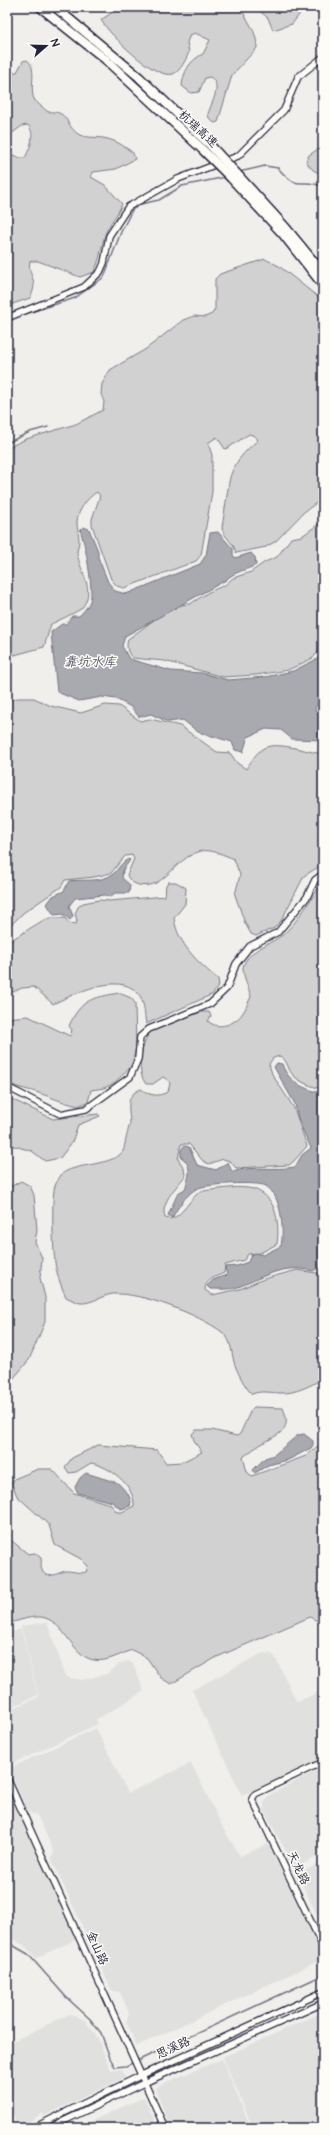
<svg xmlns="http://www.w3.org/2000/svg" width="330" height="2135" viewBox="0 0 330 2135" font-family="'Architects Daughter','LXGW WenKai TC',sans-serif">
<rect width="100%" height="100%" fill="#f0efec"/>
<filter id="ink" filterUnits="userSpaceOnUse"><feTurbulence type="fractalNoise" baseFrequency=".025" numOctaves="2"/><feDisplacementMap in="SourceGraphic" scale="8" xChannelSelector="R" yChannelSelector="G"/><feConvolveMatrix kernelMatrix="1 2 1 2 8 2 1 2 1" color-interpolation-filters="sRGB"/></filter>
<g filter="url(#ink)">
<!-- built -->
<g fill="#e0e0df">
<polygon points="47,1622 66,1677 82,1680 107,1674 121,1663 128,1661 133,1664 144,1691 96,1720 98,1724 7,1766 7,1711 39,1697 21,1626"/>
<polygon points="21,1629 38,1695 7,1709 7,1633"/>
<polygon points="263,1653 274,1655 297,1702 323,1690 323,1757 242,1796 192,1690"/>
<polygon points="96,1728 128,1793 191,1763 224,1830 240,1856 268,1844 323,1955 323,1959 137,2046 126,2022 129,2013 120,1992 112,1991 51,1858 54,1852 37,1815 28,1812 8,1769"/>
<polygon points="323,1767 323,1854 295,1868 264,1811 264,1803 269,1795"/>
<polygon points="7,1790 77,1939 36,1958 24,1945 7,1936"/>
<polygon points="323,1862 323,1928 297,1874"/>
<polygon points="323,2012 323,2121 307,2128 253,2128 223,2057"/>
<polygon points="69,2014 85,2020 98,2038 111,2071 122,2069 126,2077 44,2116 43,2113 19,2128 7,2102 7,2044"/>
<polygon points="222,2059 251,2128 170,2128 156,2089 159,2085"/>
<polygon points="144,2097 158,2128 76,2128"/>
</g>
<!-- green -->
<g fill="#d2d1d1" stroke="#7a7a86">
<path d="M120 7H240C248 22 257 31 257 48L232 75 218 122 214 123 209 118 208 114C212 101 223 85 210 77L205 78 199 92 191 93 182 86C183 72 190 60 203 54L210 40 195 33 190 35 187 42 189 52C186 59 181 71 173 74 155 80 109 34 101 20Z"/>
<polygon points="255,7 305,7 292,24 273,30 268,18"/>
<path d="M27 60C38 68 29 87 34 99 37 104 44 108 48 112 69 110 65 125 78 134 84 138 96 137 103 138 115 140 123 145 133 153L135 159 116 169 93 172 91 177 105 185 122 204C118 215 108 224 105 235 101 248 100 260 94 272L80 277 38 261H30C27 277 40 279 30 298L7 306V161L14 155 20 158H25C30 148 36 134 28 125L22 126 7 137V74L17 72 23 61Z"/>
<polygon points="323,146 323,175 313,170 306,162 309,155"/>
<path d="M265 259 279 266 323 301V498L304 512 276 541 266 547 236 553C234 542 224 538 222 528L229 482C232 464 245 451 258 440L255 436 249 434 228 448 225 449 217 437 208 443 212 455V492L201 555 196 561 124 588 117 586 111 579 92 525V519L100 496 97 492C88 497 77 511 77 522 77 528 79 535 79 541 79 545 77 549 77 553 80 572 97 591 81 609 78 611 56 622 51 624L44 647 7 657V448L26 439 76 424 103 410 104 402 101 394 102 384 110 370 146 349 183 320 194 316 205 317 212 314 215 309V279L220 274Z"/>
<path d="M323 521V646L313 658 288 670 256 675 223 677 165 661 132 658C127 651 126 647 128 639L173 606 190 604 209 592 225 585 233 578 251 572 265 562 277 557 291 538 302 536Z"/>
<path d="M18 698H34L51 706 81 713 105 705 119 706 140 721 150 719 180 726 217 752 230 753 237 763 246 769C251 762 255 754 262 749 276 740 307 752 323 754V864L304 876 281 921 274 928 256 936 251 934 245 923 235 895 240 875 234 859C225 855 211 849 201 851 181 856 171 875 156 883 145 888 131 886 127 875L134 859 132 855 125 856 111 873 94 877 65 880 61 887 23 913 7 929V701Z"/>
<path d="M323 881V1089C312 1087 299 1082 292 1074 287 1067 288 1061 280 1056L273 1058 269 1064 272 1074 294 1108 307 1146 294 1161 289 1165 236 1168 230 1161 223 1159 209 1164 203 1161 189 1144H181L178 1159 184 1168 185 1176C176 1188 160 1202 165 1218 180 1223 189 1198 201 1191 216 1190 234 1186 248 1188 276 1192 280 1221 277 1244L260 1253 248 1254 244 1260 225 1265 224 1273C216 1277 205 1279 205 1290L212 1295 240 1289 264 1279 297 1270 323 1274V1378C313 1385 294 1394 281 1393 271 1393 262 1390 252 1394 245 1387 237 1372 234 1362 231 1351 232 1340 222 1332 200 1315 141 1292 113 1294 102 1295 92 1304 80 1303 76 1302 70 1299 66 1297 62 1288 58 1278 56 1268 53 1257 51 1196 55 1186 56 1183 59 1178 61 1175 73 1162 117 1167 124 1149 124 1146 130 1123 130 1122 129 1108 125 1095 141 1089 151 1096 157 1097 168 1092L170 1083 168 1080 163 1077 153 1084H146C135 1069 142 1048 149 1032L201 1012H209L211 1016 208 1021C218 1031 235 1024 242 1014 246 1009 248 1002 251 997 249 989 242 973 243 967 249 948 271 945 285 933 300 918 311 899 323 881Z"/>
<path d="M168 882H176L186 888 185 904 174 918C177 943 199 964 218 979L219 985 213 994 146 1024C144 1014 145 1000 137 992 117 972 74 994 53 1004L34 987 22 988 8 994 7 996V947L13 939 42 921 50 918H65L69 923 76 924 77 920 75 914 78 907 83 903 99 900 110 901 165 896 166 885Z"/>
<path d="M119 993 131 998 135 1003 136 1047 132 1066 114 1083 104 1088 91 1090 88 1102 78 1106C64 1103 51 1097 36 1092 26 1089 16 1088 7 1082V1018L28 1016 70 1036 72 1030 69 1026C81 999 92 998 119 993Z"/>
<polygon points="7,1097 53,1119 98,1114 100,1116 78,1125 72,1142 60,1158 45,1161 32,1151 7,1144"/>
<polygon points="21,1181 30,1186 34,1195 37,1230 35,1242 42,1258 40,1278 45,1297 45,1322 29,1360 7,1386 7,1236 9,1233 7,1228 7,1185 12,1186"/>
<path d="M254 1407 283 1408C292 1429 281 1433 265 1442 257 1446 250 1452 243 1457L247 1472 252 1476 306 1456 319 1445 323 1437V1624L310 1617 217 1657 171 1684 161 1678 147 1658 132 1650C120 1654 106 1663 94 1660 71 1657 63 1615 37 1617 27 1617 17 1622 7 1623V1537L28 1554 35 1553 41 1558C42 1562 40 1567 42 1570 47 1582 59 1571 67 1571 74 1571 80 1574 86 1572L88 1566 81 1559 55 1545 49 1525 17 1496 12 1484 14 1479 38 1469H52L74 1493 110 1504 117 1512H122L134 1506C135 1485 109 1466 91 1463L76 1472 69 1473 65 1467 72 1458 98 1445 157 1450 166 1463 182 1462 202 1452 195 1443 192 1434 196 1430H212L237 1436 240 1434 251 1410Z"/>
</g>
<!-- water -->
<g fill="#a9a9b0" stroke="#737381">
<path d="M83 527 89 529 98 551V557L108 582 115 591 126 594 200 564 206 555 210 533 218 532 233 549V555L235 558 251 553 255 557 256 565C247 570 233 572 226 580L125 636 122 646 129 659 171 671 202 673 228 680 265 677 293 671 317 659 323 652V689L315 709 323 725V740L292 739 281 730 266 729 248 737 243 752 235 750 232 742 198 732 183 720 168 722 151 714 139 717 131 707 116 699 102 697 79 701 57 692 51 632 62 624H66L72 616H79C83 612 88 607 90 601 94 591 85 541 80 530Z"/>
<path d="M129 859 130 860 123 870 122 878 130 885 129 893H115L110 897 105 895 75 898 69 906 73 916 70 920 63 914 54 915 47 904 53 896 64 891 69 881C82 879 101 883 113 874 119 869 121 862 129 859Z"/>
<path d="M277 1063 282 1064C288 1082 305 1090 323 1093V1265L313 1271C282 1263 265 1277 238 1287 230 1290 219 1289 210 1289L207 1286 213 1280 227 1275 225 1267 237 1266 248 1262 251 1255 255 1253 263 1255 281 1246C284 1230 282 1196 266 1186 257 1181 204 1184 196 1189 185 1196 178 1207 172 1218L168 1215 178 1193 185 1189C189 1176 193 1166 181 1157V1150L184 1146 189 1147 197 1165 216 1170 228 1162 232 1172C251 1165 275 1171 295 1167L302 1155 311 1148 299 1122 295 1104 274 1067Z"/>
<polygon points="304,1434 313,1441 313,1445 311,1448 288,1460 268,1465 255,1473 253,1470 265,1458 274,1455 298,1435"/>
<polygon points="86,1473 118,1483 128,1494 131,1501 130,1506 121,1509 112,1502 78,1493 75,1487 80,1478"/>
</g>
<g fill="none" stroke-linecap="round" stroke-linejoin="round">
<!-- stream -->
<g stroke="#737381" stroke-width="1.5">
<path d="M239 172 265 166 278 168C300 194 301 176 323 187"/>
<polyline points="22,315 75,298 104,277 121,232 132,210 141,204 159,200 182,186 226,177"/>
<polyline points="7,324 14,318"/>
<polyline points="7,443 30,432 48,427"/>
<polyline points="7,1942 28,1954 66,1997 90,2019 101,2033 110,2058 115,2067 126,2066 323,1975"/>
</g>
<defs>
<g id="minor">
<polyline points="7,318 84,287 100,272 104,263 109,236 128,207 178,179 238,156 284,110 298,77 323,57"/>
<polyline points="7,1089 11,1089 60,1114 86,1109 130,1077 138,1059 140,1037 149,1029 210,1004 227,988 236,964 250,946 278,932 307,897 315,880 323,874"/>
<polyline points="323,1762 255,1794 252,1799 323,1947"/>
<polyline points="7,1778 165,2128"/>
<polyline points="33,2128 142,2075 323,1992"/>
<polyline points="49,2128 146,2082 323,2003"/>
</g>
<g id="highway">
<polyline points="40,7 105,59 202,149"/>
<polyline points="55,7 139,77 209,144"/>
<polyline points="236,173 286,228 323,273"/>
<polyline points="231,178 283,234 323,285"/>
</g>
</defs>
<!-- minor casing -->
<use href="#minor" stroke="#22223b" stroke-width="8"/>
<!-- highway casing -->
<use href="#highway" stroke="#22223b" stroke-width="11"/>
<!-- minor -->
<use href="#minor" stroke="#fdfcf7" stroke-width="5.5"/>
<!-- highway -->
<use href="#highway" stroke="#fdfcf7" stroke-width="8"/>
<defs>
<g id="highway-bridge">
<polyline points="209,144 236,173"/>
<polyline points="202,149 231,178"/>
</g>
</defs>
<!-- highway-bridge casing -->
<use href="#highway-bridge" stroke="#22223b" stroke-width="11" stroke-linecap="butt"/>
<!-- highway-bridge -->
<use href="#highway-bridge" stroke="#fdfcf7" stroke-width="8"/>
</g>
</g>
<g text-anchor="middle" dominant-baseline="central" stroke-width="3" stroke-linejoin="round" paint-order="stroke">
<!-- street labels -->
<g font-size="12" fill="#22223b" stroke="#fdfcf7">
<text transform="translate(198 129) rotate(43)">杭瑞高速</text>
<text transform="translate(298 1868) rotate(64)">天龙路</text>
<text transform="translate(97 1948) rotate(66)">金山路</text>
<text transform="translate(173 2048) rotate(-25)">思溪路</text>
</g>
<!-- water labels -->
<g font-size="13" font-style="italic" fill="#58586a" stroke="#fdfcf7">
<text x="90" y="662">靠坑水库</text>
</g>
</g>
<!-- margin -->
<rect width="330" height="2135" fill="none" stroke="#fdfcf7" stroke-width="24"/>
<rect x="12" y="12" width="306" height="2111" fill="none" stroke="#22223b" stroke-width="1.5" filter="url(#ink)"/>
<!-- north arrow -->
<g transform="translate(46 46) rotate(70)" stroke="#fdfcf7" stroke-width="3" paint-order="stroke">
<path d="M0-3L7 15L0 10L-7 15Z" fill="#22223b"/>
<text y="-6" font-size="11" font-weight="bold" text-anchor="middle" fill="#22223b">N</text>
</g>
</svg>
